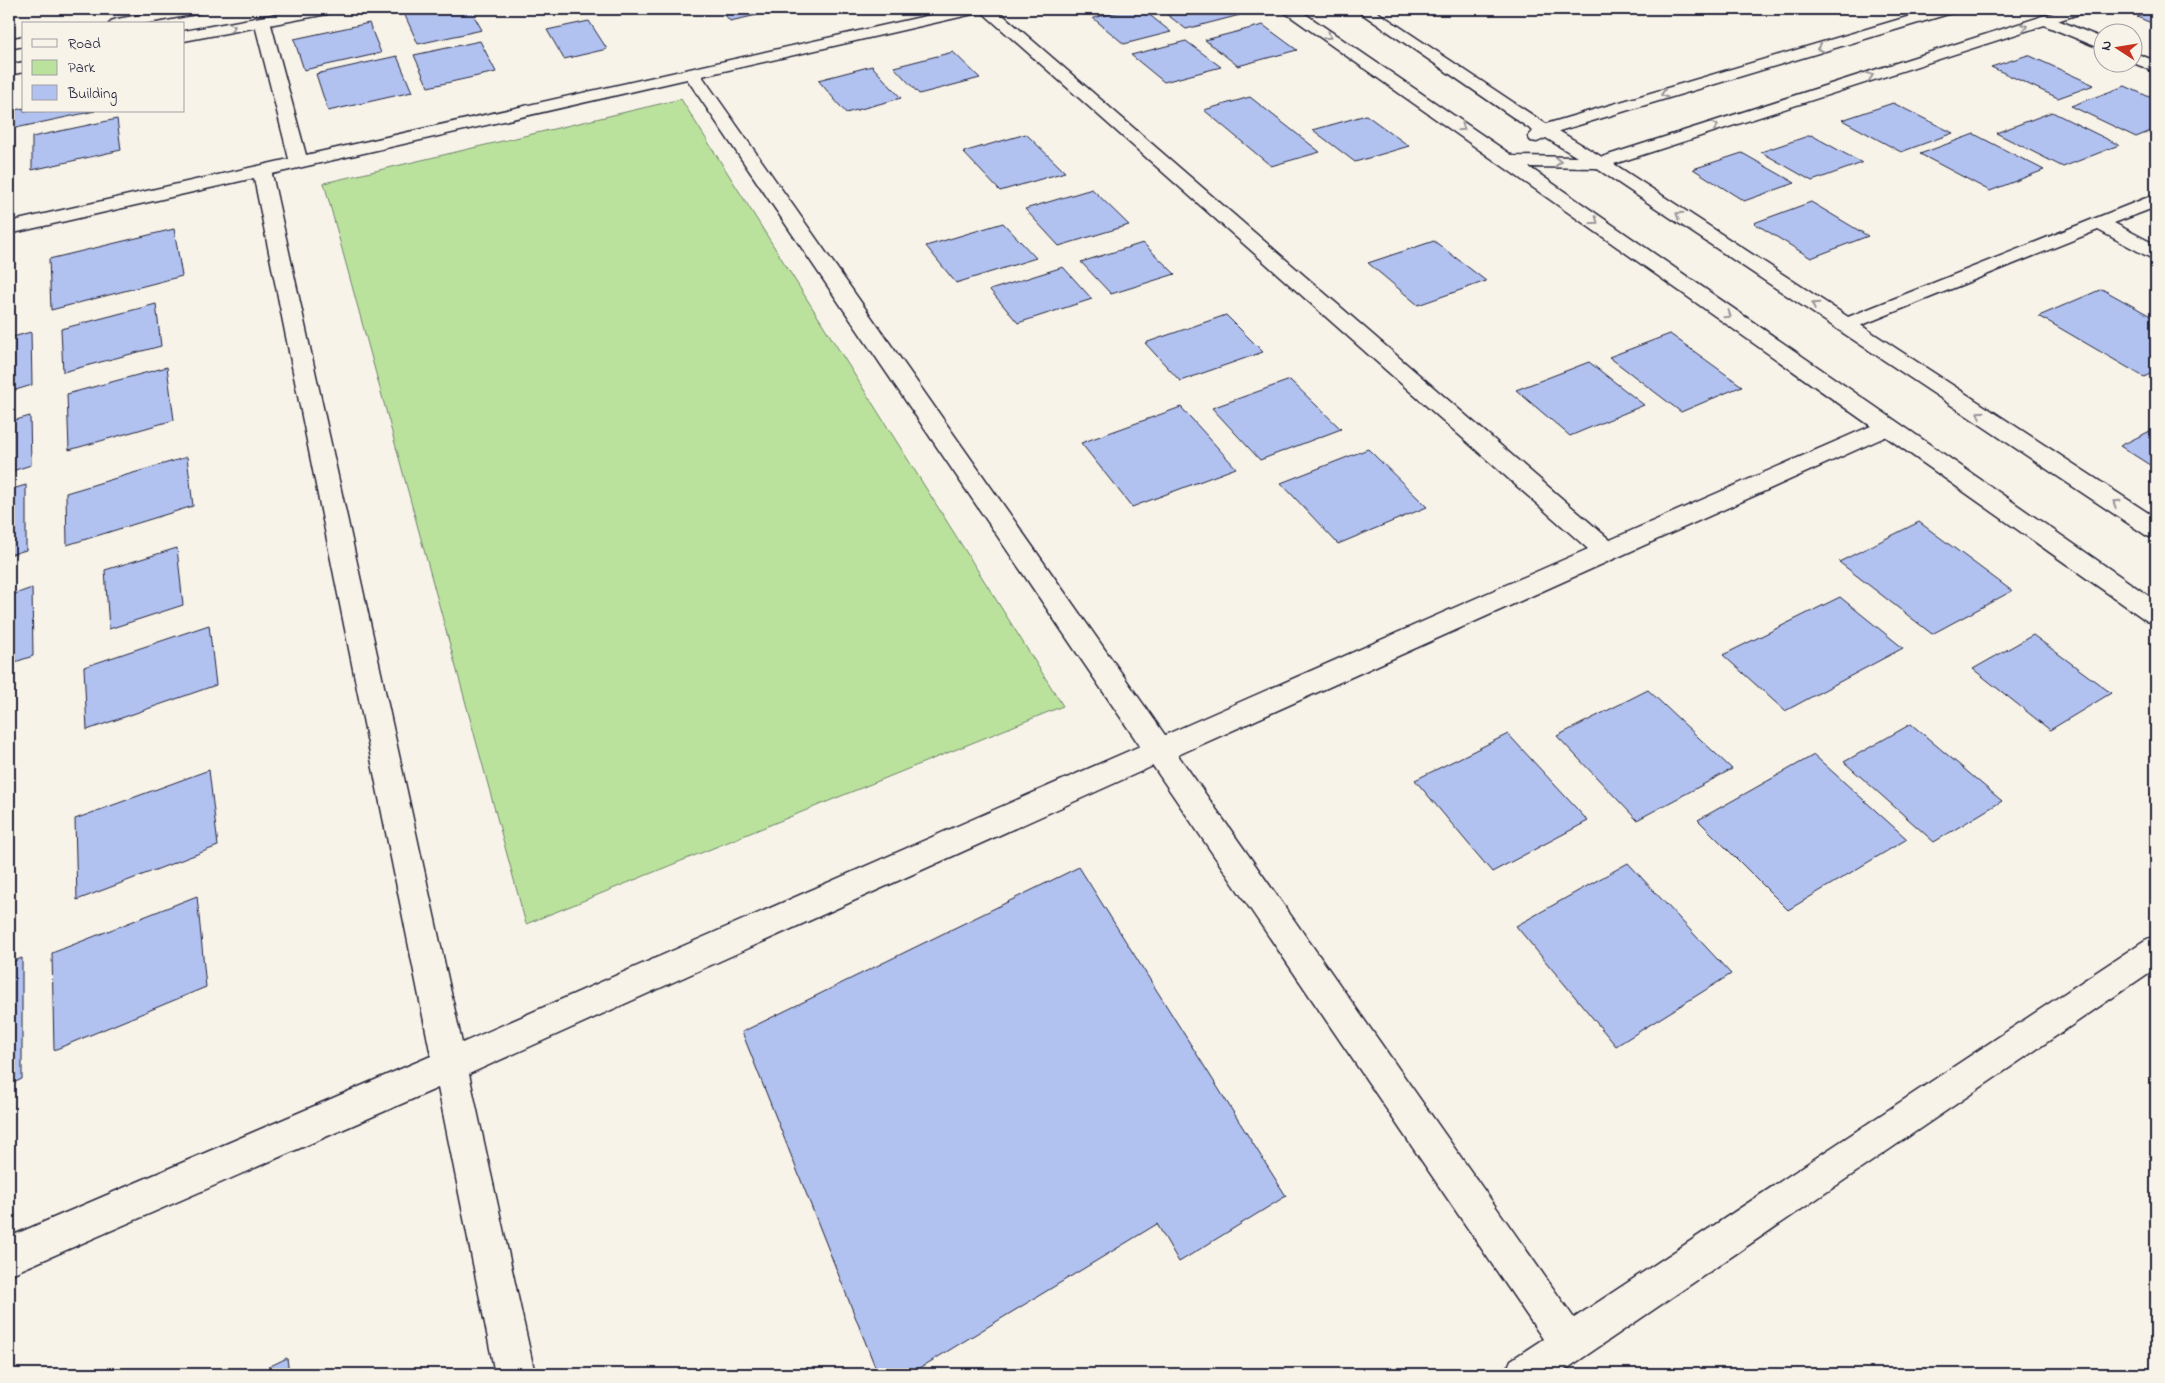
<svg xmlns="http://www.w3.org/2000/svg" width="2165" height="1383" viewBox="0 0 2165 1383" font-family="'Indie Flower',sans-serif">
<rect width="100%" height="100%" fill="#f7f3e8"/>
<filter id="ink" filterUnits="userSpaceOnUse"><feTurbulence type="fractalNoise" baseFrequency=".02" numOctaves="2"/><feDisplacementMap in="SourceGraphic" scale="10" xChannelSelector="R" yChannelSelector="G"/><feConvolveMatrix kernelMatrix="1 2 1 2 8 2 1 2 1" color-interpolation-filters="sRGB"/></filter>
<g filter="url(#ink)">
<!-- green -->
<polygon fill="#bbe29d" stroke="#6e826c" points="681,99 1063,706 526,924 324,183"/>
<!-- building -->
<g fill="#b1c2f1" stroke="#22223b">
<polygon points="402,9 470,9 482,30 418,44"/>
<polygon points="720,9 785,9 730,21"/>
<polygon points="1130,9 1142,9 1171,32 1124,44 1093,18"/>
<polygon points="1164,9 1231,9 1240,15 1186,29 1161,10"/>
<polygon points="2156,10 2156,25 2137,17"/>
<polygon points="589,21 607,49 564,59 547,30"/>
<polygon points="369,23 381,53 304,70 294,39"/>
<polygon points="1263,25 1297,50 1238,66 1205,40"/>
<polygon points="480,41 496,72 428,87 414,55"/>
<polygon points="1186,41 1221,67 1164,82 1131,55"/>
<polygon points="953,52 980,78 919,94 894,67"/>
<polygon points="2028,55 2094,85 2058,98 1991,67"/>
<polygon points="397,56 412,92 328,111 316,74"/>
<polygon points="872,66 901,98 846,113 818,80"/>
<polygon points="2125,86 2156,100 2156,129 2136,137 2071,106"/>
<polygon points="1250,97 1320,152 1271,166 1204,110"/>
<polygon points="1893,103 1953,133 1901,152 1842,120"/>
<polygon points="24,108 24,111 95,111 11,129 11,111"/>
<polygon points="2052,112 2119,145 2063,167 1996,133"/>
<polygon points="1366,115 1409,146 1355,162 1313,130"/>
<polygon points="117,119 121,150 32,170 32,137"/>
<polygon points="1026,134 1065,172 1000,191 963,152"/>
<polygon points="1974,134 2044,170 1990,191 1920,154"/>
<polygon points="1811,135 1862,163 1812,181 1761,152"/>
<polygon points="1742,153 1795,183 1744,201 1693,169"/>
<polygon points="1092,189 1129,225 1059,246 1025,209"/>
<polygon points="1811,202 1868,236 1811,258 1754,223"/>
<polygon points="1003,223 1036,258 956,283 926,246"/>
<polygon points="174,229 182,276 51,310 49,259"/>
<polygon points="1434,241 1486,281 1418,305 1368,263"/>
<polygon points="1143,243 1175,274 1111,294 1081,262"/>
<polygon points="1063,267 1092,299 1018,323 990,290"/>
<polygon points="2102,289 2156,319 2156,371 2144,377 2039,316"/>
<polygon points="156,304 161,346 63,372 61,329"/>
<polygon points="1226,315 1263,352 1180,381 1145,343"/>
<polygon points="31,332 32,385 9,392 9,338"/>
<polygon points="1670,334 1742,386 1681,412 1609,357"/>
<polygon points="1589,362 1644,405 1570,436 1516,390"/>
<polygon points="167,367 174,420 69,450 67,394"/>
<polygon points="1290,380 1341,429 1260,460 1212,408"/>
<polygon points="1181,407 1236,468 1132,507 1081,443"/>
<polygon points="30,416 31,465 9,472 9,422"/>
<polygon points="2156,428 2156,469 2120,446"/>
<polygon points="1368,449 1427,507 1338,544 1281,483"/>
<polygon points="187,457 193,506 67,545 66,493"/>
<polygon points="26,485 26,550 9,555 9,490"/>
<polygon points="1919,522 2012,591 1932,634 1839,562"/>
<polygon points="177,548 183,605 109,629 105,570"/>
<polygon points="32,588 33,656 9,664 9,596"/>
<polygon points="1840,597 1903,648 1785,711 1723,655"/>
<polygon points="209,625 216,685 87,730 84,667"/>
<polygon points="2033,635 2111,693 2050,730 1973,669"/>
<polygon points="1648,690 1732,769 1637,820 1557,736"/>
<polygon points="1911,724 2002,801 1934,842 1844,762"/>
<polygon points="1508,734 1588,821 1492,872 1415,780"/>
<polygon points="1814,755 1907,839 1788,910 1698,820"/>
<polygon points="209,770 218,846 77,900 75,819"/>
<polygon points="1628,863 1731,974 1616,1046 1516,926"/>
<polygon points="1079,867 1286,1196 1179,1262 1157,1224 910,1374 878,1374 742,1032"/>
<polygon points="197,896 206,987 54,1050 52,953"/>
<polygon points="22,958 22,1079 9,1085 9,963"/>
<polygon points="287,1358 289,1374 254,1374"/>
</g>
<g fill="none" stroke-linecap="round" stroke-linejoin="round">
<defs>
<g id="street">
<path d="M957 9H996L1610 540 1880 422 1888 420 1896 422 1899 427 1896 432 1178 755 1574 1318 2145 940 2156 935V968L1559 1374H1505L1511 1360 1543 1339 1153 766 469 1074 535 1374H495L438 1088 9 1275V1237L431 1056 254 178 9 234V222L289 159 254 21 256 18H268L270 21 306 155ZM982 12 1588 549 1165 735 702 76ZM687 79 1140 746 462 1043 272 174Z"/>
<polygon points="2045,15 2102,38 2102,49 2039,23 2037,20 2039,17"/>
<polygon points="2132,52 2156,61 2156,72 2131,62"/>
<polygon points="2156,194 2156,207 2114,223 2156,245 2156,259 2149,257 2098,230 1852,329 1845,331 1838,329 1834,325 1838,321"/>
</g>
<g id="secondary">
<polygon points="173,9 204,9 201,12 196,14 143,24 109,24 111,21 117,19"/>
<polygon points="304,9 335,9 332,12 327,14 184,41 184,31"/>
<polygon points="1280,9 1298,9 1513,156 1577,157 1546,138 1537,142 1531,141 1528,137 1533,131 1355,9 1373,9 1546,124 1934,9 1958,9 1955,12 1559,131 1602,157 2065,9 2088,9 2085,12 1614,164 2156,518 2156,539 2147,536 1596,168 1529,167 2156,601 2156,624 2147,621"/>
<polygon points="24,36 24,46 9,49 9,39"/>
<polygon points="24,62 24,72 9,75 9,65"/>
</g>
</defs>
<!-- street casing -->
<use href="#street" stroke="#22223b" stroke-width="3"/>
<!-- secondary casing -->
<use href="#secondary" stroke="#22223b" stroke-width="3"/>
<!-- street -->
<use href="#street" fill="#f7f3e8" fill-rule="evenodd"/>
<!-- secondary -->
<use href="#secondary" fill="#f7f3e8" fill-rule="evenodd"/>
</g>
<!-- one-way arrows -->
<defs><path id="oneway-chevron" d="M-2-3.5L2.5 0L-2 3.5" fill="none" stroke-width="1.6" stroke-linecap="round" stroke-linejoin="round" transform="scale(1.25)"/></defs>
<g stroke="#97959a">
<use href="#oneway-chevron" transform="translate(232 27) rotate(-11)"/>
<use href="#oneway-chevron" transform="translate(2024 27) rotate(-18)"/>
<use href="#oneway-chevron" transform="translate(1328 36) rotate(34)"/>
<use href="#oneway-chevron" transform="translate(1820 48) rotate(163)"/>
<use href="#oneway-chevron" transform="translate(1870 76) rotate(-18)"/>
<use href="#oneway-chevron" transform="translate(1664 94) rotate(163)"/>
<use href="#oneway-chevron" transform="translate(1715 126) rotate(-18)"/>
<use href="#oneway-chevron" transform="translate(1462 128) rotate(34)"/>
<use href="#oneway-chevron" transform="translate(1558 162) rotate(1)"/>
<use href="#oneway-chevron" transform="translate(1679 215) rotate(-147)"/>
<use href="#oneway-chevron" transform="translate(1595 221) rotate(35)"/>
<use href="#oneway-chevron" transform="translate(1815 305) rotate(-147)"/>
<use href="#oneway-chevron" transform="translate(1728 315) rotate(35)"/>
<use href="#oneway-chevron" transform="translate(1980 414) rotate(-147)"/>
<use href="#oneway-chevron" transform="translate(2116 503) rotate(-147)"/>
</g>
</g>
<!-- margin -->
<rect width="2165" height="1383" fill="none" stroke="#f7f3e8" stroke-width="30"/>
<rect x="15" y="15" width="2135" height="1353" fill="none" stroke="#22223b" stroke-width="2" filter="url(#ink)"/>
<!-- legend -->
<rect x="22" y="22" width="162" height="90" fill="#f7f3e8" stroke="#a29fa3"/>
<rect x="32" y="39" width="25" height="8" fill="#f7f3e8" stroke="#a29fa3"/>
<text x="68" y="48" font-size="15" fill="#22223b">Road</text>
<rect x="32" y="60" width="25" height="15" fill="#bbe29d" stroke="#a29fa3"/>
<text x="68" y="72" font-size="15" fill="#22223b">Park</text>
<rect x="32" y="85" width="25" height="15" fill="#b1c2f1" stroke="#a29fa3"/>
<text x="68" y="98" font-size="15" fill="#22223b">Building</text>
<!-- north arrow -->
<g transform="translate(2118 48) rotate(282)"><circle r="24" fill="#f7f3e8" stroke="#a29fa3"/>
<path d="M0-4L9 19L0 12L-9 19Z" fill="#c8321e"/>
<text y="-8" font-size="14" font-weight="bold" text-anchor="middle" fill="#22223b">N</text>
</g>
</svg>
